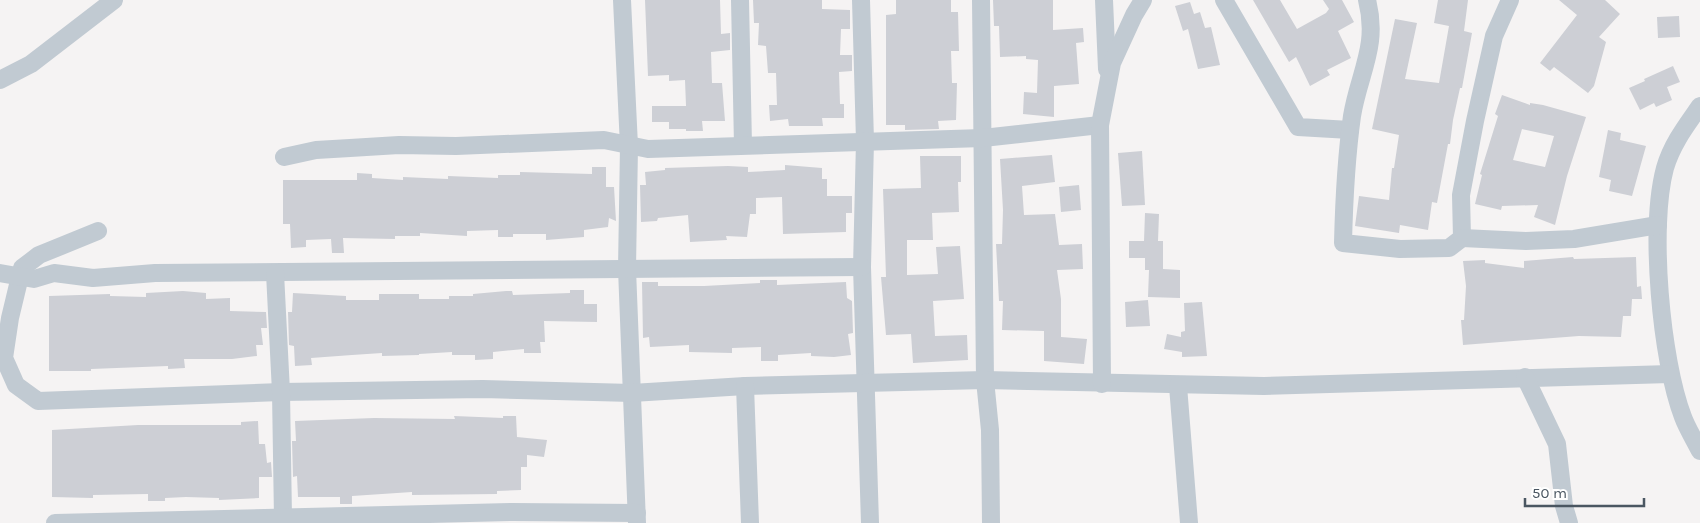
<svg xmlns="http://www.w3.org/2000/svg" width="1700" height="523" viewBox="0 0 1700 523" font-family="Karla,sans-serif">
<rect width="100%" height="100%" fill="#f5f3f3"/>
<!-- building -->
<g fill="#cdcfd5" fill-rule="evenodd">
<polygon points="645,0 720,0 721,34 730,33 730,50 711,52 712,83 722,83 725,121 702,121 703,131 686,131 686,129 669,129 669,122 652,122 652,106 686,106 685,80 669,81 669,75 648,76"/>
<polygon points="753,0 822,0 822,9 850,10 850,29 841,29 840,55 852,55 852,71 839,72 840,104 844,104 844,118 822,118 823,126 789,126 788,119 770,121 769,105 777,105 776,73 768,73 766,46 758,45 759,23 754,23"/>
<polygon points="896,0 951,0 951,12 958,12 959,51 951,51 952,83 957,83 956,120 938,121 939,129 905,130 905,125 886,125 886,15 896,14"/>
<polygon points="993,0 1053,0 1053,30 1083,28 1084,42 1076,43 1079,84 1054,86 1054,117 1023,114 1024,92 1037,93 1038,60 1026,59 1026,56 1000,57 999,26 994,26"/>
<polygon points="1253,0 1280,0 1297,29 1326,13 1329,9 1323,0 1342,0 1354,22 1338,31 1351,58 1327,70 1330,75 1310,86 1296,57 1289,62"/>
<polygon points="1438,0 1468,0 1464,31 1472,33 1462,88 1460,88 1453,120 1450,144 1448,144 1437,203 1432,202 1428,230 1400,225 1399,233 1355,226 1359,196 1389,200 1392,168 1394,168 1399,135 1372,129 1395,19 1417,23 1405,79 1439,83 1449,26 1434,23"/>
<polygon points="1559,0 1605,0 1620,14 1599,37 1606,42 1594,86 1588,93 1554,67 1550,71 1540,63 1577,15"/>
<polygon points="1190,2 1194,14 1200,12 1205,28 1211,27 1220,65 1198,69 1188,29 1183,31 1175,6"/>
<polygon points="1679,16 1680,37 1658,38 1657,17"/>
<polygon points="1673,66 1680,82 1667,87 1672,100 1656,107 1654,103 1640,110 1629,88 1645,81 1644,79"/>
<path d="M1502 95 1530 105V103L1543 105 1586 117 1567 176 1555 225 1534 217 1538 205 1502 206 1501 210 1475 204 1482 175 1480 174 1498 116 1495 114ZM1522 129 1554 136 1545 167 1513 160Z"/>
<polygon points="1608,130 1621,133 1620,140 1646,146 1632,196 1609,191 1611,180 1599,177"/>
<polygon points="1142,151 1145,205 1122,206 1118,153"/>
<polygon points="1052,155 1055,182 1022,186 1024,215 1055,214 1059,245 1082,244 1083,269 1057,270 1061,299 1061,337 1087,339 1084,364 1044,361 1044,331 1002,330 1003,301 999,301 996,244 1002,244 1003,210 1000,159"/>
<polygon points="920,156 961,156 961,182 958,182 959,212 932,213 933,240 907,240 907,275 938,274 936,247 960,246 964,299 933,301 935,336 967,335 968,360 913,363 911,334 886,335 881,277 886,277 883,189 921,188"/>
<polygon points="785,165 822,168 822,179 827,179 827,196 852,196 852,213 846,213 846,232 783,234 782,197 756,198 756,214 750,214 747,237 726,236 727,240 690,242 688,215 658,218 657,221 641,222 640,185 646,185 645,172 665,170 665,168 728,166 748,167 748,172 785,170"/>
<polygon points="592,167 606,167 606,187 614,187 616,221 609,218 608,227 584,230 584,237 546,240 546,234 513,234 513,237 498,237 498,230 467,231 467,236 420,233 420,236 395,236 395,239 343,238 344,253 332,253 331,239 306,240 306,247 291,248 290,224 283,224 283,180 357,180 357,173 372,174 372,178 403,180 403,177 448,179 448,176 498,178 498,175 520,175 520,172 592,174"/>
<polygon points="1079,185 1081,210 1061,212 1059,187"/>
<polygon points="1145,213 1159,214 1158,241 1163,241 1163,269 1180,270 1180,298 1148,297 1149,270 1145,270 1145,258 1129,258 1129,241 1144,241"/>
<polygon points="1573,257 1574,259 1636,257 1637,287 1641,286 1642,299 1632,299 1631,316 1623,316 1621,337 1579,336 1463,345 1461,320 1464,320 1466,286 1463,261 1485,260 1485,263 1524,268 1524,261"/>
<polygon points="760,280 777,280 777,285 846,282 847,298 852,301 853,333 848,334 851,355 834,357 811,356 811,353 778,355 778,361 761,361 761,347 732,348 732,353 689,352 689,345 650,347 649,337 643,338 642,282 658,282 658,286 704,286 760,283"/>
<polygon points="570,290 584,290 584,304 597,304 597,322 544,321 545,342 540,342 541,353 524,353 524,349 493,352 493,359 475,360 475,355 452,355 452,352 419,354 419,355 382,356 382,353 352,355 311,358 312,365 295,366 294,346 289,345 288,312 292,312 293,293 346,296 346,300 379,300 379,294 419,294 419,299 449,299 449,296 473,296 473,294 506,291 512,291 513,295 570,293"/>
<polygon points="183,291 206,293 206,299 230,298 230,311 266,312 267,328 261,328 263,345 256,345 257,356 232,359 184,359 185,368 168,369 168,366 91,369 91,371 49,371 49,296 110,294 110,296 146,297 146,293"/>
<polygon points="1148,300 1150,326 1126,327 1125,302"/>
<polygon points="1202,302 1207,356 1182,357 1182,352 1164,349 1167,334 1181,337 1181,332 1185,331 1184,303"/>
<polygon points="454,416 503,418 503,416 516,416 517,437 547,440 544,457 527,455 527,467 521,467 521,490 497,491 497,494 412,495 412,492 352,496 352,504 340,504 340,497 298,497 297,476 293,477 292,441 296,441 295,421 374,418 455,419"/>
<polygon points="258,421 259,444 265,444 267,463 271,462 272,477 259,477 259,498 219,500 219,498 186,497 165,498 165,501 148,501 148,494 93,495 93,498 52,497 52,430 138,425 241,425 241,422"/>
</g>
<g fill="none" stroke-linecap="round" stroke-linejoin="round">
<!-- minor -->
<g stroke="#c1cad2" stroke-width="18">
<polyline points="622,0 629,146 627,269 637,523"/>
<polyline points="740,0 743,145"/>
<polyline points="861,0 865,141 862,267 870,523"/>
<polyline points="981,0 985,380 990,430 991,523"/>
<polyline points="1104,0 1107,69"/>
<polyline points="1224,0 1298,127 1350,130"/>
<path d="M1367 0C1379 46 1359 73 1352 116 1346 159 1344 201 1343 243L1400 249 1449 248 1462 238 1461 195 1475 121 1494 36 1510 0"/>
<polyline points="0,80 31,64 114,0"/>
<path d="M1700 106C1686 126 1672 144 1665 168 1649 227 1661 360 1683 417 1687 428 1694 439 1700 451"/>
<polyline points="284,157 316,150 350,148 399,145 456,146 604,140 648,149 951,139 983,138 1100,125"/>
<polyline points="98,231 39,255 22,268 10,318 4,358 16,385 38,401 281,392 483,389 632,393 745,386 985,380 1264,386 1670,374"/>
<polyline points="1462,238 1526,241 1574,239 1658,225"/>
<polyline points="0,273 34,279 54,273 93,278 155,273 862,267"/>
<polyline points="275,273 281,392 283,518"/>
<polyline points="1525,377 1557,444 1564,506 1569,523"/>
<polyline points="1102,384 1100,125 1112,63 1134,15 1143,0"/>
<polyline points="745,386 750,523"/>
<polyline points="1178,386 1189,523"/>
<polyline points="55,523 513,512 637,513"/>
</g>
</g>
<!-- scale -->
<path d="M1525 498v8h119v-8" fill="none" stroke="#4a5661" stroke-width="2.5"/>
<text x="1532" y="498" font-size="15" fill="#4a5661" stroke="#ffffff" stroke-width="4" paint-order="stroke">50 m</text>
</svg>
